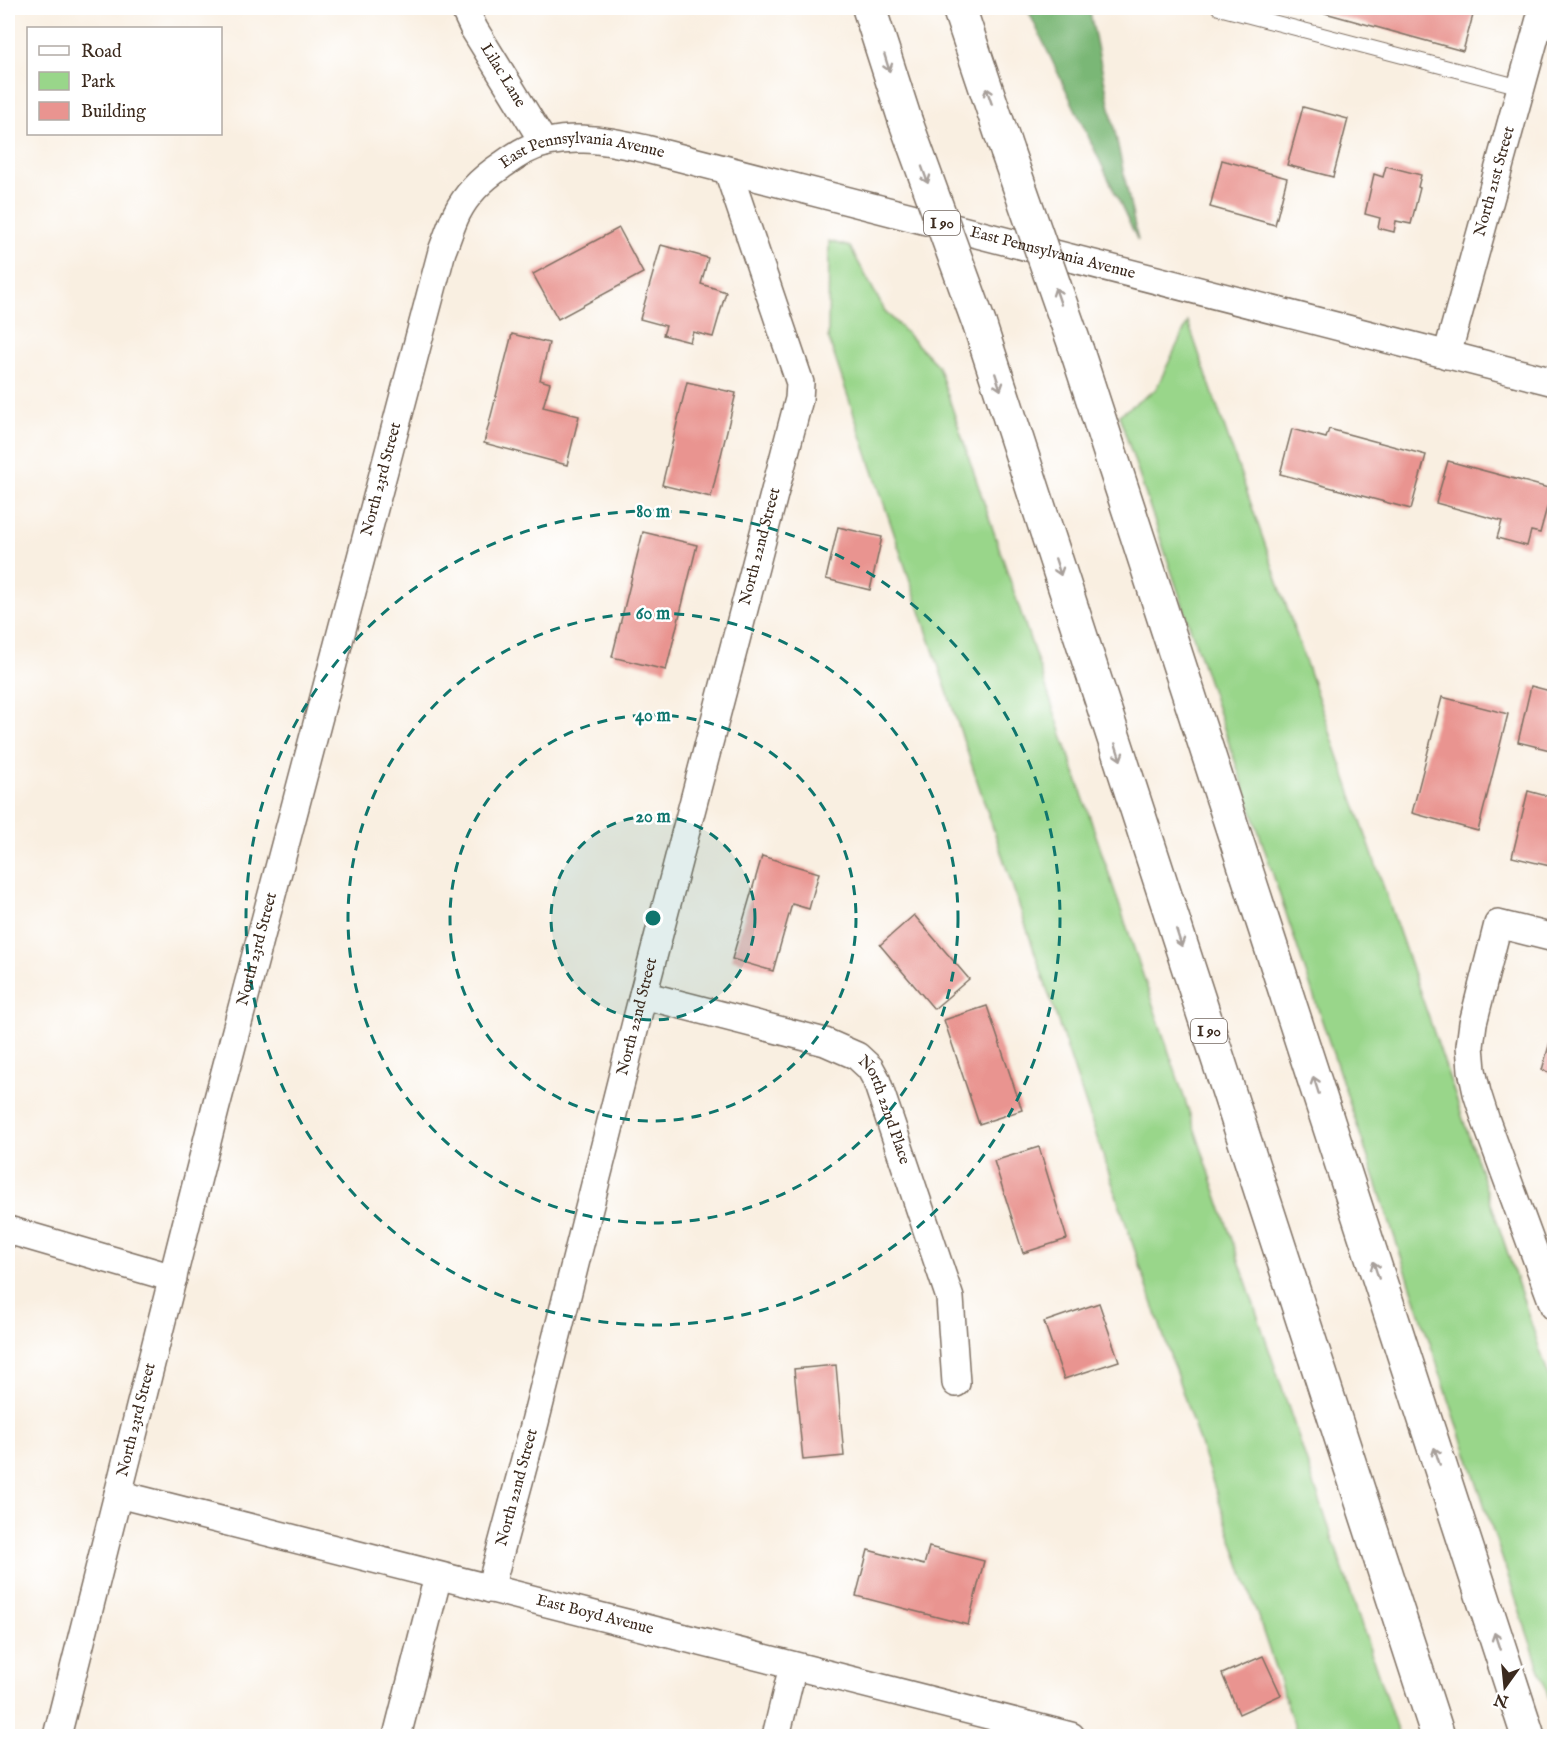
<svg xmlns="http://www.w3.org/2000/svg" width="1562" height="1744" viewBox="0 0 1562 1744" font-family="'IM FELL English',serif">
<rect width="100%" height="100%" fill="#fff"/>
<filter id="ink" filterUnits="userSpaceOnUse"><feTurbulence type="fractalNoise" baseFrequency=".0167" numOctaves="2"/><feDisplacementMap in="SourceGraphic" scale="12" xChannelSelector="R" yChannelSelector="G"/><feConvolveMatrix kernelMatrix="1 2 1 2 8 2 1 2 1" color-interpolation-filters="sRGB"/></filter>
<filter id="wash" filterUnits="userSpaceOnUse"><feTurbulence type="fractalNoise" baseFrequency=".008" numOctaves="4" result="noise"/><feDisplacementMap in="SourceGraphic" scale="24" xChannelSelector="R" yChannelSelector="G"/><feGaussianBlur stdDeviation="1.35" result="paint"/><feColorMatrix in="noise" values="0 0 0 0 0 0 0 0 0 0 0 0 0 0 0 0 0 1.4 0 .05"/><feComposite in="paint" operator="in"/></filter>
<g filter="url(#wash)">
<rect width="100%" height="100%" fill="#f9efe1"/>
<!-- green -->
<g fill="#99d68a" stroke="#6a8054" stroke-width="1.5">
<polygon points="829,241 850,247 885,311 938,366 1399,1736 1298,1736 828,337"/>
<polygon points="1188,322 1440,1050 1554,1392 1554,1713 1119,415 1156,389"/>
</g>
<!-- forest -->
<polygon fill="#7ab776" stroke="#5a704a" stroke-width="1.5" points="1027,8 1089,8 1138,241"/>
<g id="blocks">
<!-- building -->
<g fill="#e99490">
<polygon points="1307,8 1475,8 1463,51"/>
<polygon points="1303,107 1348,119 1333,177 1287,165"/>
<polygon points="1222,160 1287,178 1275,225 1210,207"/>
<polygon points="1386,166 1421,175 1418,187 1420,188 1411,224 1396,221 1394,232 1378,228 1380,218 1365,214 1374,174 1383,177"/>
<polygon points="619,228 643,273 558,319 533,274"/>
<polygon points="661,245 708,258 701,284 726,292 713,337 693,332 690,342 663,335 666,326 640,319"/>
<polygon points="512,334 549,343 540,380 550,383 543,407 579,416 567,465 484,443"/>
<polygon points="687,382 736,393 711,497 662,485"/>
<polygon points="1292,429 1326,438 1329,429 1426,455 1411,509 1280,474"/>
<polygon points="1448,461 1552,489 1540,533 1531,531 1527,546 1497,538 1502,521 1436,503"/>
<polygon points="838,527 882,537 870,590 826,579"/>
<polygon points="643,532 697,545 666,670 612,657"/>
<polygon points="1531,686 1554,692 1554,751 1518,742"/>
<polygon points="1442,697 1508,714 1478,831 1412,813"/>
<polygon points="1528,791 1554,798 1554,867 1512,857"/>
<polygon points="762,856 819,873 809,909 792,904 773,971 732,959"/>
<polygon points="914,915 969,979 934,1009 880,945"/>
<polygon points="987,1006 1022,1110 979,1124 944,1020"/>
<polygon points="1554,1028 1554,1074 1542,1070"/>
<polygon points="1039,1147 1067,1239 1023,1253 994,1161"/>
<polygon points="1099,1303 1119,1361 1064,1379 1044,1322"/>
<polygon points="836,1365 844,1456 803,1460 794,1369"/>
<polygon points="929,1547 984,1561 968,1625 856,1596 868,1550 924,1565"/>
<polygon points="1263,1656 1281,1695 1239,1714 1222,1674"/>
</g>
</g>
</g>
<g filter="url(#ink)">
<use href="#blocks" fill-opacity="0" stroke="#7e6f62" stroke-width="1.5"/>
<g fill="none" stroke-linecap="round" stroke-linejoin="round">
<defs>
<polyline id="lane" points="1219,8 1521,87"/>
<g id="street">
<path id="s1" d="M464 8 474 29 544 143"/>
<path id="s2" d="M1447 355 1543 8"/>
<polyline points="1554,938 1498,924 1473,1023 1470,1046 1472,1070 1477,1093 1486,1121 1554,1306"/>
<path id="s3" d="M643 995 825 1042 857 1056 870 1068 876 1079 950 1298 956 1383"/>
<polyline points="8,1230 173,1278"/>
<path id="s4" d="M118 1494 1071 1736"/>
<path id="s5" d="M490 1589 534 1426 643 995 799 399 800 383 728 171"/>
<path id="s6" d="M57 1736 215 1110 442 251C447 239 451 225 457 213 467 193 483 178 501 166 508 161 516 155 524 151 561 131 607 140 646 149L1554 382"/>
<polyline points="397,1736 438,1576"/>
<polyline points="776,1736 793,1666"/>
</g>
<g id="highway">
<polyline points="869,8 905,120"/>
<polyline points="959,8 1007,151"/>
<polyline points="980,326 1438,1736"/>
<polyline points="1077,351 1528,1736"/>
</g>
</defs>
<!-- lane casing -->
<use href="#lane" stroke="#7e6f62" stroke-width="16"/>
<!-- street casing -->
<use href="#street" stroke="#7e6f62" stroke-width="30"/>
<!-- highway casing -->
<use href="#highway" stroke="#7e6f62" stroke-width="36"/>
<!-- lane -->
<use href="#lane" stroke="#fff" stroke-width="14"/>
<!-- street -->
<use href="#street" stroke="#fff" stroke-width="27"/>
<!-- highway -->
<use href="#highway" stroke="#fff" stroke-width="33"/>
<defs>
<g id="highway-bridge">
<polyline points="905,120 980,326"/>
<polyline points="1007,151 1077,351"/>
</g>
</defs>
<!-- highway-bridge casing -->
<use href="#highway-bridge" stroke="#7e6f62" stroke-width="36" stroke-linecap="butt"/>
<!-- highway-bridge -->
<use href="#highway-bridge" stroke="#fff" stroke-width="33"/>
</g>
<!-- one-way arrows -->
<defs><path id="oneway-shaft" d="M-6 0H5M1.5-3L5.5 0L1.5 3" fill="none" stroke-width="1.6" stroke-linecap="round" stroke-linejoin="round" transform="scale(1.5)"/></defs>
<g stroke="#a79f9a">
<use href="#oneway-shaft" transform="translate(887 63) rotate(73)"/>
<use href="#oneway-shaft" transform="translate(989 96) rotate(-109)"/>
<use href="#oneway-shaft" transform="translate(925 175) rotate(70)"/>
<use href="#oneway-shaft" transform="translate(1058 296) rotate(-109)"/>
<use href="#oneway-shaft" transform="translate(998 382) rotate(72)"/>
<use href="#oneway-shaft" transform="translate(1058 567) rotate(72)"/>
<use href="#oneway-shaft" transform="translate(1118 752) rotate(72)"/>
<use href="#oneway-shaft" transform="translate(1179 938) rotate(72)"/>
<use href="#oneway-shaft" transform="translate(1316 1085) rotate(-108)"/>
<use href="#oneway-shaft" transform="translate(1376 1270) rotate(-108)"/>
<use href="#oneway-shaft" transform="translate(1437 1456) rotate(-108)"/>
<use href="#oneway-shaft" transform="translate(1497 1641) rotate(-108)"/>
</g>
</g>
<!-- distance rings -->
<circle cx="653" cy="918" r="102" fill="#0f766e" fill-opacity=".12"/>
<g fill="none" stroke="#0f766e" stroke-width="3" stroke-dasharray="10 8">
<circle cx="653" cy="918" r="102"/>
<circle cx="653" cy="918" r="203"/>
<circle cx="653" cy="918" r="305"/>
<circle cx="653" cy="918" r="407"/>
</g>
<g text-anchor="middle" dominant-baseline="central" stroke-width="5" stroke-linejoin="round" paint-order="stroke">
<!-- shield labels -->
<g fill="#fff" stroke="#766a62" stroke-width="1.5">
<rect x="924" y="211" width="36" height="24" rx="4.5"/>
<rect x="1191" y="1019" width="36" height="24" rx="4.5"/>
</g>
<g font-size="15" font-weight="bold" fill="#3b2a1e">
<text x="942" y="223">I 90</text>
<text x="1209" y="1031">I 90</text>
</g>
<!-- street labels -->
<g font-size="16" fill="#3b2a1e" stroke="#fff">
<text stroke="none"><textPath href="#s1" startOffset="78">Lilac Lane</textPath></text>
<text stroke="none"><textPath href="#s6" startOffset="1726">East Pennsylvania Avenue</textPath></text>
<text stroke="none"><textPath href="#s2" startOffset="180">North 21st Street</textPath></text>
<text stroke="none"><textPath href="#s6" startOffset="2212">East Pennsylvania Avenue</textPath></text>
<text stroke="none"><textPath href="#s6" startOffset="1298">North 23rd Street</textPath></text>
<text stroke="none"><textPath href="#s5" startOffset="1077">North 22nd Street</textPath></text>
<text stroke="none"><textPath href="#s6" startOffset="812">North 23rd Street</textPath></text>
<text stroke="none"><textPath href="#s5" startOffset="591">North 22nd Street</textPath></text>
<text stroke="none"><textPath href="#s3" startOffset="285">North 22nd Place</textPath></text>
<text stroke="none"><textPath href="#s6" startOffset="326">North 23rd Street</textPath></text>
<text stroke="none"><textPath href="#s5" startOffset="105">North 22nd Street</textPath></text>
<text stroke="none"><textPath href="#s4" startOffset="492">East Boyd Avenue</textPath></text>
</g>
</g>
<circle cx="653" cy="918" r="9" fill="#0f766e" stroke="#fff" stroke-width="3"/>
<g font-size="18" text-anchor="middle" font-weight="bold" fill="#0f766e" stroke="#fff" stroke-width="5" stroke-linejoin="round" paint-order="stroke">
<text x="653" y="517">80 m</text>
<text x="653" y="619">60 m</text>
<text x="653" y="721">40 m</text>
<text x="653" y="822">20 m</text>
</g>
<!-- margin -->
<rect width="1562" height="1744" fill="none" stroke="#fff" stroke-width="30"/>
<!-- legend -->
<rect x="27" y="27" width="195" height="108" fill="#ffffff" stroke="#b1aaa5" stroke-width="1.5"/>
<rect x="39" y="46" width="30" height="9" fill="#ffffff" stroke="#b1aaa5" stroke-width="1.5"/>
<text x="81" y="57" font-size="18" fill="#3b2a1e">Road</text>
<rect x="39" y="72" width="30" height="18" fill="#99d68a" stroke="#b1aaa5" stroke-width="1.5"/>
<text x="81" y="87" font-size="18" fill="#3b2a1e">Park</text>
<rect x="39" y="102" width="30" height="18" fill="#e99490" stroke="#b1aaa5" stroke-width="1.5"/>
<text x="81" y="117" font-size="18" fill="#3b2a1e">Building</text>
<!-- north arrow -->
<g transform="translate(1505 1687) rotate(195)" stroke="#ffffff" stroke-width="4.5" paint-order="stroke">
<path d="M0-4.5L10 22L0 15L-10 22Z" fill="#3b2a1e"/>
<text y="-9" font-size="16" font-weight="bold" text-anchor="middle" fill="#3b2a1e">N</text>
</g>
</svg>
